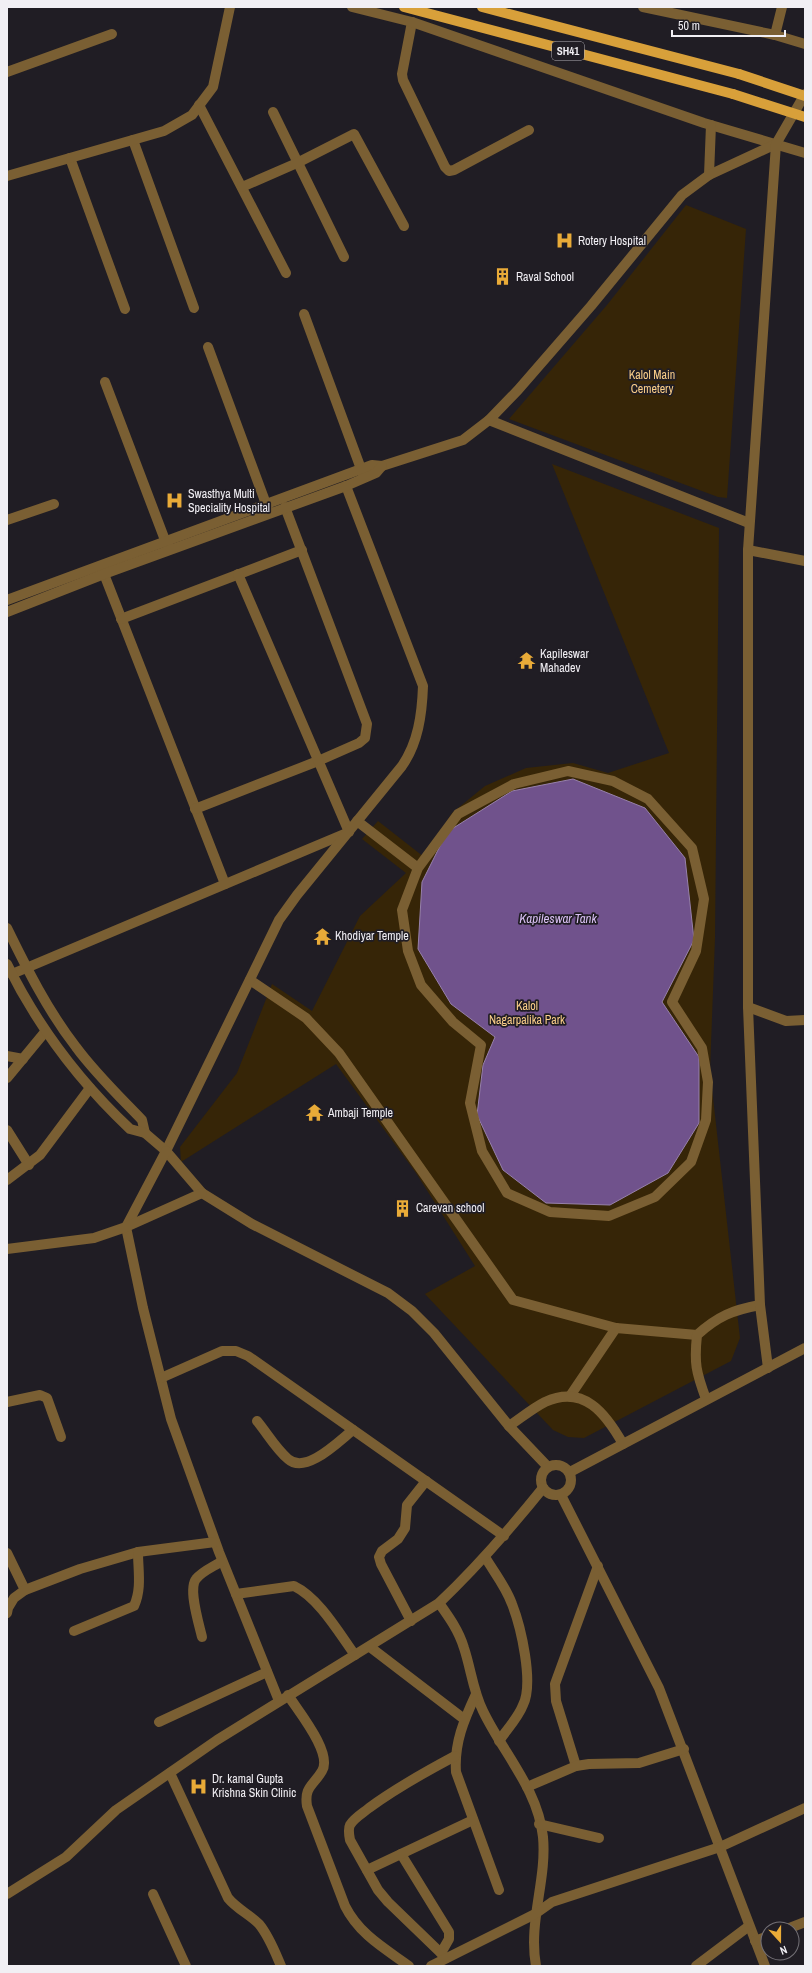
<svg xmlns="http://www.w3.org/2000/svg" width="812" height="1973" viewBox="0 0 812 1973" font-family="'Archivo Narrow',sans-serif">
<rect width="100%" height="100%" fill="#201d24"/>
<!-- green -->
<g fill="#362507">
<polygon points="686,205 746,229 727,498 718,497 509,419 607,305"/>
<polygon points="552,464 719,528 715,938 710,1071 740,1338 731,1361 584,1438 568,1437 553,1430 425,1294 475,1266 416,1173 336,1064 181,1162 180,1147 237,1073 272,984 312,1011 360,916 406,873 362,839 378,821 424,857 452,813 485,786 526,768 573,763 608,773 669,753"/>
</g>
<!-- water -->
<polygon fill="#70528c" stroke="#9781ab" points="573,779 645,808 685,858 694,940 662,1002 699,1057 699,1123 668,1173 610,1205 546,1203 503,1170 477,1115 483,1065 495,1037 451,1004 418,949 422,882 447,832 512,791"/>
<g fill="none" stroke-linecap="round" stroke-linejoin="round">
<!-- pedestrian -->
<g stroke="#7a5f33" stroke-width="10">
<polyline points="357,821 418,868 402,910 408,951 421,985 453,1022 481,1045 470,1103 482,1151 507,1193 550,1212 609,1216 655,1197 691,1162 706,1120 708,1082 702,1048 672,1002 696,951 704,899 692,848 648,799 613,781 568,771 514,784 458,814 418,868"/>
<polyline points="250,980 306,1018 339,1053 513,1300 616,1328 697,1335"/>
<polyline points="570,1396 616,1328"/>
<path d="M706 1399C696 1372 694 1363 697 1335 718 1316 733 1310 760 1305"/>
<path d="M509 1426C521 1418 533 1408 545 1402 584 1384 606 1414 623 1444"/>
</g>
<!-- minor -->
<g stroke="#7a5f33" stroke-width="10">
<polyline points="412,22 402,74 403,80 445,167 449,171 454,170 529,130"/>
<polyline points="775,35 782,7"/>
<polyline points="7,72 112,34"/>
<polyline points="199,105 286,273"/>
<polyline points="273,112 344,257"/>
<polyline points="133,140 194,308"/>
<polyline points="70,158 125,309"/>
<polyline points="7,176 164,131 192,115 213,87 230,7"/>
<polyline points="242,187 297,163 354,134 404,226"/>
<polyline points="304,314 364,477"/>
<polyline points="208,347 269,512"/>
<polyline points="105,382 168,548"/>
<polyline points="7,520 54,504"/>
<polyline points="748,550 805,561"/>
<polyline points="104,574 225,884"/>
<polyline points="121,619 302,550"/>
<polyline points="195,809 318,761 359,743 365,738 367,724 285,507"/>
<polyline points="12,974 349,832 238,574"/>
<polyline points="748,1007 786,1021 805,1020"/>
<polyline points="7,1056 23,1059"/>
<polyline points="7,1078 45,1032"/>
<polyline points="7,1130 29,1165"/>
<path d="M166 1151 279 920 297 895 402 766C418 743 422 715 423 686L346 486"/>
<polyline points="7,1180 40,1155 90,1088"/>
<polyline points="126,1227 143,1308 171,1419 219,1552 279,1701"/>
<polyline points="161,1378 222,1351 236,1351 248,1356 504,1536"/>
<polyline points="7,1402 40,1395 47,1398 61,1437"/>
<path d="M257 1421C267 1433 276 1449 288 1459 306 1475 339 1441 353 1430"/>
<polyline points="561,1495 659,1688 765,1966"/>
<polyline points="7,1553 25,1590"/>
<path d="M485 1557C494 1572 506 1587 512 1604 521 1627 534 1683 523 1705 518 1718 507 1729 499 1741"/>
<path d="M236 1594 294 1586C319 1598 339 1633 355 1655"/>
<path d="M439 1603C449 1617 459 1631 464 1648 471 1669 473 1691 483 1711 503 1753 538 1789 543 1837 547 1880 528 1922 536 1966"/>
<polyline points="7,1613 8,1608 14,1598 25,1590 80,1569 138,1552 215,1542"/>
<polyline points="411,1621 381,1564 379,1557 382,1551 398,1539 405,1528 407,1505 426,1481"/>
<path d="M74 1631 134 1606C142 1589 138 1570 138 1552"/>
<path d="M202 1637C199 1624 188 1589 196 1579 202 1571 215 1566 222 1561"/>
<polyline points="370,1647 464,1719"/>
<path d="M476 1694C464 1720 454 1743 456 1772L499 1890"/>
<path d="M288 1695C298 1711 333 1753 322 1771 313 1786 304 1787 307 1806L345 1906C359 1934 384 1948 409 1966"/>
<polyline points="159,1722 267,1672"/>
<polyline points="576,1766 556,1701 555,1684 598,1566"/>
<path d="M170 1773 228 1898C237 1909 249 1914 259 1924 269 1936 275 1952 281 1966"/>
<polyline points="527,1787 576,1766 589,1764 639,1763 684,1749"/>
<polyline points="539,1824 599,1838"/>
<polyline points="401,1854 449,1932 449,1939 441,1953"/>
<polyline points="367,1870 473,1820"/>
<polyline points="153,1894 186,1966"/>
<polyline points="787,1929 805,1922"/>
<polyline points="755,1941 768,1936"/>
<path d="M446 1958 388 1902 378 1890 350 1840C349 1835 348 1829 350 1825 354 1818 363 1813 369 1808 396 1788 425 1772 455 1756"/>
<polyline points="431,1966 535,1914 552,1902 720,1847 805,1808"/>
<polyline points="696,1966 749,1926"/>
</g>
<!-- tertiary -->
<g stroke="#7a5f33" stroke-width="10">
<polyline points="352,7 412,22 704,123 805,153"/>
<polyline points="643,7 775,35 805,44"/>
<polyline points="709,175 711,125"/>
<polyline points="489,420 749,523"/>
<polyline points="7,600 372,465 382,466 463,440 489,420 518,390 591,306 682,195 709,175 776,144"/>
<polyline points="7,612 104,574 346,486 376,473 382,466"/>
<path d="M7 928C27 969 48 1011 76 1047 95 1073 120 1097 142 1120L145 1133"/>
<path d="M7 964C38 1027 79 1081 130 1129L145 1133 166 1151 202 1193 252 1224 388 1293 412 1311 434 1333 509 1426 548 1467"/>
<polyline points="126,1227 166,1151"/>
<polyline points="7,1249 94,1238 126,1227 202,1193"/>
<polyline points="768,1368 760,1305 748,1007 748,550 776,144 805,94"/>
<circle cx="556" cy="1480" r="15"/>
<polyline points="570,1472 805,1348"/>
<path d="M7 1894 66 1857 116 1810 217 1740 439 1603C477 1567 510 1529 543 1488"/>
</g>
<!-- primary -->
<g stroke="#d8a03a" stroke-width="10">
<polyline points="404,7 733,94"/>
<polyline points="482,7 739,74"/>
</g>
<!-- primary-bridge -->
<g stroke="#d8a03a" stroke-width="10">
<polyline points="739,74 805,96"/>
<polyline points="733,94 805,117"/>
</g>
</g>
<!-- icons -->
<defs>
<symbol id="hospital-bare" viewBox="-9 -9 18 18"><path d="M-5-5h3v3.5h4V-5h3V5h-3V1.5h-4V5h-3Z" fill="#e9ab38" stroke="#201d24" stroke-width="2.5" paint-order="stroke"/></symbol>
<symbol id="building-bare" viewBox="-9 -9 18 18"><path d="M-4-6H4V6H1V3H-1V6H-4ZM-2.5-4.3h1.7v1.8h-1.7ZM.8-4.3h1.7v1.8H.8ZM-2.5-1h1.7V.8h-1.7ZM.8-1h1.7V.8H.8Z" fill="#e9ab38" stroke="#201d24" stroke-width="2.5" paint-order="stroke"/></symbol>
<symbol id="temple-bare" viewBox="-9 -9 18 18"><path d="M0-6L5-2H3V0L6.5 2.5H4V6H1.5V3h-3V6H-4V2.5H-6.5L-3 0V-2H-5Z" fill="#e9ab38" stroke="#201d24" stroke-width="2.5" paint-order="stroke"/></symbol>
</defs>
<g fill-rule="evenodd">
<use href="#hospital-bare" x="552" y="228" width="25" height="25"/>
<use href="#building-bare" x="490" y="264" width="25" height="25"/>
<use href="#hospital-bare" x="162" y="488" width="25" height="25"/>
<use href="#temple-bare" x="514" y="648" width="25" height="25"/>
<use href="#temple-bare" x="310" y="924" width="25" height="25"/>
<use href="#temple-bare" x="302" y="1100" width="25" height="25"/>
<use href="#building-bare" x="390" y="1196" width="25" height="25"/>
<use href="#hospital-bare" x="186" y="1774" width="25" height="25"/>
</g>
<g text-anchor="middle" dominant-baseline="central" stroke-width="3.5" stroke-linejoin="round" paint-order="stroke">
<!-- shield labels -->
<rect fill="#201d24" stroke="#b2b0b6" stroke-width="1" x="552" y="42" width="32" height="18" rx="3"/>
<g font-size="11" font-weight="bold" fill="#f1eff4">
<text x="568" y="51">SH41</text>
</g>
<!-- poi labels -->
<g font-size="12" fill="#f1eff4" stroke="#201d24" text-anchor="start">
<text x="578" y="241">Rotery Hospital</text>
<text x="516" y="277">Raval School</text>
<text x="188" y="494">Swasthya Multi<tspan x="188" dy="14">Speciality Hospital</tspan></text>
<text x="540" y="654">Kapileswar<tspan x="540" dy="14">Mahadev</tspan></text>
<text x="335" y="936">Khodiyar Temple</text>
<text x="328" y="1113">Ambaji Temple</text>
<text x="416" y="1208">Carevan school</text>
<text x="212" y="1779">Dr. kamal Gupta<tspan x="212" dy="14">Krishna Skin Clinic</tspan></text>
</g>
<!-- park labels -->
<g font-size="12" fill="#fbcf89" stroke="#201d24">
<text x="652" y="375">Kalol Main<tspan x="652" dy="14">Cemetery</tspan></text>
<text x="527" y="1006">Kalol<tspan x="527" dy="14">Nagarpalika Park</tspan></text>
</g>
<!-- water labels -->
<g font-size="13" font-style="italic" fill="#d9c0f3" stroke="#201d24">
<text x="558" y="918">Kapileswar Tank</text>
</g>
</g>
<!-- border -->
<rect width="812" height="1973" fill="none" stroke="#f1eff4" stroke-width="16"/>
<!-- north arrow -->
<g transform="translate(780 1941) rotate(159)"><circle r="19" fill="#201d24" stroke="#747177"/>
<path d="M0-3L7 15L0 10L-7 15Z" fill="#e9ab38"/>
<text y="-6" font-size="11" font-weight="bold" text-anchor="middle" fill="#f1eff4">N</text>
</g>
<!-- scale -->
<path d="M672 30v6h113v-6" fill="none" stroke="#f1eff4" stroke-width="2"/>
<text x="678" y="30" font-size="12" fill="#f1eff4" stroke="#201d24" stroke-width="3" paint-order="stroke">50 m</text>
</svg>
